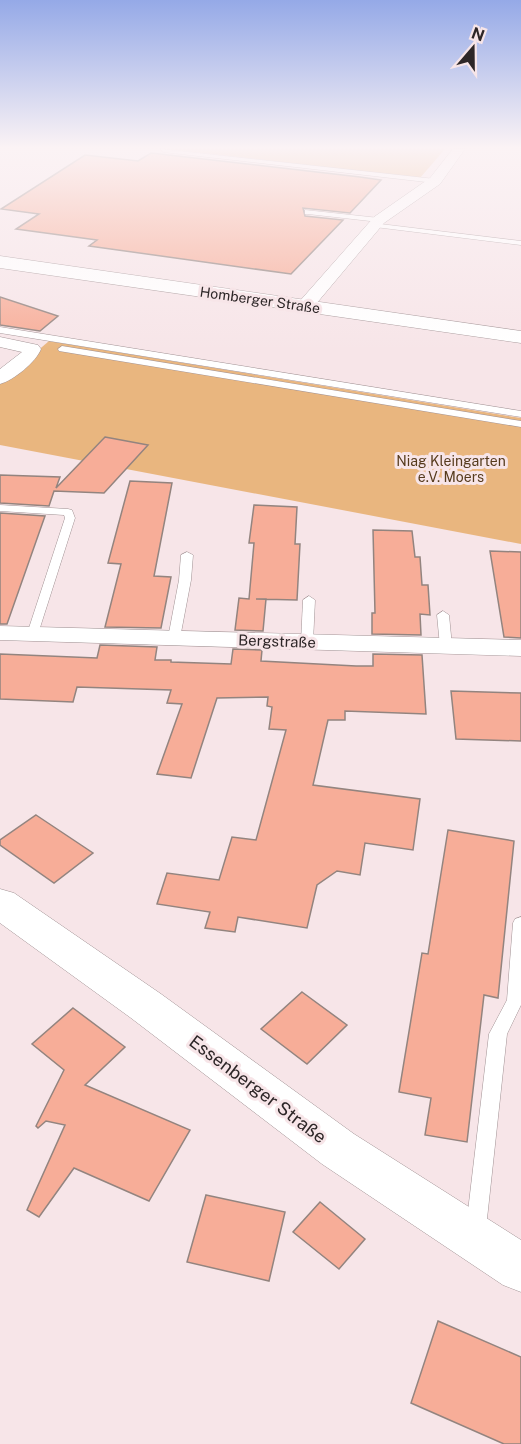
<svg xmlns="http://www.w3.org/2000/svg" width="521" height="1444" viewBox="0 0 521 1444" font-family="'Public Sans',sans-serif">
<rect width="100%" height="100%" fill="#f7e5e8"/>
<!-- green -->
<g fill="#e9b67f">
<polygon points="169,149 445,149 420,178"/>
<polygon points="49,341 521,418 521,544 0,445 0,383"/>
</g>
<!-- building -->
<g fill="#f7ad98" stroke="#93847f" stroke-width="1.5">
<polygon points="151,153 360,177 381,180 350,213 303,208 305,216 343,220 291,274 89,246 97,240 16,229 39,214 1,209 85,155 138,161"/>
<polygon points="0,297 58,316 40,331 0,325"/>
<polygon points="105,437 148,445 104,493 54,491 49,506 0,503 0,475 60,477 56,488"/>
<polygon points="130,481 172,483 154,576 171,577 161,628 105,627 121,564 108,563"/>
<polygon points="254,505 297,507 295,544 300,544 297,600 256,599 266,599 263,631 235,630 239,598 249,599 254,543 249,543"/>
<polygon points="0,513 45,516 7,624 0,624"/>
<polygon points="373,530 412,531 415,557 420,557 422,585 428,585 430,615 420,614 421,635 372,634 372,613 375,613"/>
<polygon points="490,551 521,552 521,638 504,637"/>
<polygon points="100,645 157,647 155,660 171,660 171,662 231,664 233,649 262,650 261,661 356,666 373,666 373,654 422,655 426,714 345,711 345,720 328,720 313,785 420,799 413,850 365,843 360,875 337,871 317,885 307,928 238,917 235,932 205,928 210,912 157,904 167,873 219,880 232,837 256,840 286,730 269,729 272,707 267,706 268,697 217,698 191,778 157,774 182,704 167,703 171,690 77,687 73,702 0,699 0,654 97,658"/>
<polygon points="451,691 521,693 521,741 456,739"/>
<polygon points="36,815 93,853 54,883 0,845 0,840"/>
<polygon points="448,830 514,841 498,998 484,995 467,1142 425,1135 431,1098 399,1092 422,953 428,954"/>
<polygon points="302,992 347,1025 307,1064 261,1029"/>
<polygon points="73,1008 125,1047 85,1085 190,1130 149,1201 74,1168 39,1217 27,1210 65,1125 46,1121 38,1128 36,1126 64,1070 32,1044"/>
<polygon points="206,1195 285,1212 269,1281 187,1262"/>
<polygon points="320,1202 365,1239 339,1269 293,1232"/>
<polygon points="438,1321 521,1357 521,1444 504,1444 411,1403"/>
</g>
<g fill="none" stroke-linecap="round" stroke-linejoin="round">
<defs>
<g id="service">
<polygon points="161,149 435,179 438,181 435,183 163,152"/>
<polygon points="305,210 379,218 383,220 379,222 308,214 305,214"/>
<polygon points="372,223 521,241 521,245 375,227 371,225"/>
<polygon points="0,327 521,411 521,417 0,333"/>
<polygon points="62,346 521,421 521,427 59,351 58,349"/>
<polygon points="0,505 68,509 72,510 75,518 37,637 33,638 27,634 65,518 64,515 0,511"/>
<polygon points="187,552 193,555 191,580 180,638 174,642 168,638 179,580 181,555"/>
<polygon points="309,596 315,600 313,642 307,646 301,642 303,600"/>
<polygon points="443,611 449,615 452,646 446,650 440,646 437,615"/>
<polygon points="521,917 521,1005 507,1034 486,1228 483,1235 476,1237 469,1235 466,1228 489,1034 507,1000 513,923 515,919"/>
</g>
<g id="minor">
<polygon points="453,149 465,149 440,184 384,223 311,310 299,310 297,306 299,302 374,217 430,178"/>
<path d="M0 337 38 345 41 349C36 362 14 380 0 384V369L22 352 0 347Z"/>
<polygon points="0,626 521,640 521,656 0,640"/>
</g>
<polygon id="tertiary" points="0,889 14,893 161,994 354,1134 521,1240 521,1292 503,1285 322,1164 131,1018 0,923"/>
<polygon id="secondary" points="0,256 521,331 521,343 0,268"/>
</defs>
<!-- service casing -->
<use href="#service" stroke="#a19294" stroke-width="1"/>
<!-- minor casing -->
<use href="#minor" stroke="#a19294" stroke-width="1"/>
<!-- tertiary casing -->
<use href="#tertiary" stroke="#a19294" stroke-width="1"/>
<!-- secondary casing -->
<use href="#secondary" stroke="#a19294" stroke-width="1"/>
<!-- service -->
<use href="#service" fill="#fff" fill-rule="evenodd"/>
<!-- minor -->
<use href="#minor" fill="#fff" fill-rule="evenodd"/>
<!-- tertiary -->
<use href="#tertiary" fill="#fff" fill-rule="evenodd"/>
<!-- secondary -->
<use href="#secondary" fill="#fff" fill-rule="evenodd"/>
</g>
<!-- sky -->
<linearGradient id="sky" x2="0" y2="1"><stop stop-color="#95a9e7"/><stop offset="0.42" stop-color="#fbf3f5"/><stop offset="1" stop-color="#fbf3f5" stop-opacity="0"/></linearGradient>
<rect width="521" height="351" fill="url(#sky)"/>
<g text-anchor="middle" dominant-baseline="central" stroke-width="6" stroke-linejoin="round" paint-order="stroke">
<!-- far-street labels -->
<g font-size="14" fill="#2d2627" stroke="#f7e5e8">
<text transform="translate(260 300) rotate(8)">Homberger Straße</text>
</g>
<!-- far-park labels -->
<g font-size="14" fill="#563b1d" stroke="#f7e5e8">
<text x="451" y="461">Niag Kleingarten<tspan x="451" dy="16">e.V. Moers</tspan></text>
</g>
<!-- street labels -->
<g font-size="15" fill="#2d2627" stroke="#f7e5e8">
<text transform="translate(277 641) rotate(2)">Bergstraße</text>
</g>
<!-- near-street labels -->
<g font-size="18" fill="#2d2627" stroke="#f7e5e8">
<text transform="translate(258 1089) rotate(37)">Essenberger Straße</text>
</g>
</g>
<!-- north arrow -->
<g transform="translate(473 48) rotate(20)" stroke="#f7e5e8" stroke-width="4.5" paint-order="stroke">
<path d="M0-4.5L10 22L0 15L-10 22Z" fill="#2d2627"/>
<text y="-9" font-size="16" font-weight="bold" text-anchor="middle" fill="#2d2627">N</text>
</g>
</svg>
